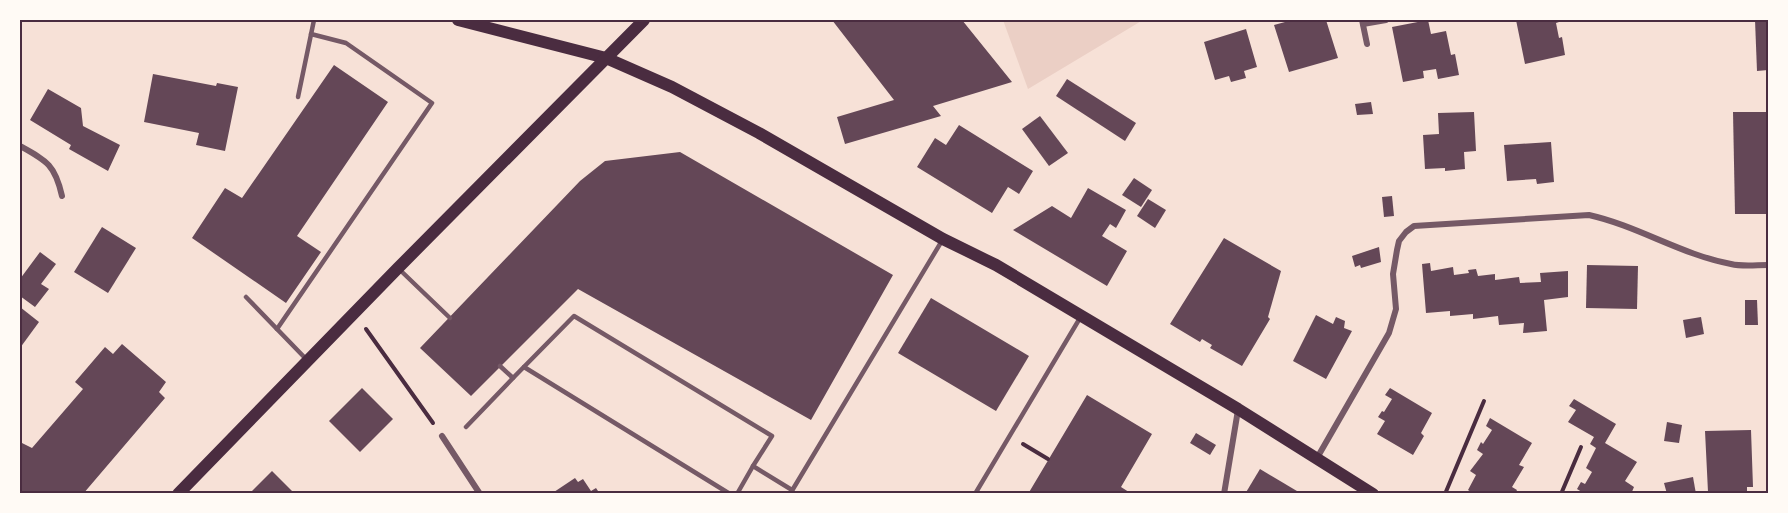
<svg xmlns="http://www.w3.org/2000/svg" width="1788" height="513" viewBox="0 0 1788 513" font-family="Manrope,sans-serif">
<rect width="100%" height="100%" fill="#f7e1d7"/>
<!-- green -->
<polygon fill="#ebcfc5" points="1003,20 1143,20 1028,89"/>
<!-- building -->
<g fill="#644757">
<polygon points="832,20 962,20 1012,82 933,106 941,116 845,144 837,117 894,100"/>
<polygon points="1285,20 1326,20 1338,58 1289,72 1274,25 1285,22"/>
<polygon points="1428,20 1431,34 1446,31 1451,55 1455,54 1459,75 1438,79 1436,69 1423,71 1424,78 1403,82 1392,27"/>
<polygon points="1516,20 1565,20 1556,23 1559,38 1562,37 1565,55 1525,64"/>
<polygon points="1755,20 1768,20 1768,70 1757,71"/>
<polygon points="1246,29 1257,67 1244,71 1246,78 1231,82 1229,76 1215,80 1204,42"/>
<polygon points="334,65 388,102 297,236 321,252 286,303 192,238 225,188 242,198"/>
<polygon points="153,74 216,86 217,83 238,87 225,151 196,145 199,133 144,122"/>
<polygon points="1067,79 1136,123 1125,141 1056,96"/>
<polygon points="48,89 81,108 83,126 120,145 108,171 69,149 71,145 30,120"/>
<polygon points="1371,102 1373,114 1357,115 1355,104"/>
<polygon points="1474,112 1476,151 1464,152 1465,169 1445,171 1445,168 1425,169 1423,135 1439,134 1438,113"/>
<polygon points="1733,112 1768,112 1768,214 1735,214"/>
<polygon points="1040,116 1068,153 1049,166 1022,129"/>
<polygon points="959,125 1033,171 1019,194 1008,187 992,213 917,167 935,138 946,145"/>
<polygon points="1551,142 1554,182 1537,184 1536,179 1507,181 1504,145"/>
<polygon points="680,152 893,275 811,420 578,289 471,396 420,348 580,181 605,161"/>
<polygon points="1134,178 1152,190 1141,207 1122,195"/>
<polygon points="1088,188 1126,210 1116,228 1110,224 1102,236 1127,251 1107,286 1013,230 1052,206 1071,218"/>
<polygon points="1392,196 1394,216 1384,217 1382,197"/>
<polygon points="1148,199 1166,210 1155,228 1137,216"/>
<polygon points="102,227 136,248 108,293 74,272"/>
<polygon points="1224,238 1281,271 1268,317 1270,319 1242,366 1210,348 1212,345 1202,339 1200,342 1170,324"/>
<polygon points="1379,247 1381,262 1361,268 1360,265 1355,267 1352,256"/>
<polygon points="40,252 56,264 41,284 49,289 35,307 20,296 20,279"/>
<polygon points="1430,263 1431,271 1453,267 1454,275 1469,273 1468,270 1476,269 1478,276 1495,274 1495,280 1519,277 1520,283 1541,282 1540,273 1568,271 1568,297 1544,300 1547,331 1523,333 1524,323 1499,325 1498,316 1473,319 1473,314 1450,316 1450,311 1426,313 1422,264"/>
<polygon points="1587,265 1638,266 1637,309 1586,308"/>
<polygon points="931,298 1029,356 996,411 898,353"/>
<polygon points="1745,300 1757,300 1758,325 1745,325"/>
<polygon points="20,307 39,322 20,348"/>
<polygon points="1316,315 1333,324 1336,317 1345,321 1344,328 1352,331 1326,379 1293,361"/>
<polygon points="1701,317 1704,334 1686,338 1683,320"/>
<polygon points="122,344 166,382 159,392 165,398 83,494 20,494 20,442 32,448 83,389 75,382 105,347 113,354"/>
<polygon points="362,388 393,419 360,452 329,421"/>
<polygon points="1390,388 1432,413 1421,433 1424,436 1413,455 1377,434 1385,421 1378,417 1382,411 1384,412 1392,399 1385,395"/>
<polygon points="1087,395 1152,434 1121,487 1132,494 1028,494"/>
<polygon points="1574,399 1616,424 1605,443 1637,462 1625,481 1634,487 1631,494 1585,494 1577,489 1581,482 1585,484 1592,472 1586,468 1596,448 1590,444 1594,437 1568,422 1576,410 1569,406"/>
<polygon points="1490,418 1532,443 1519,465 1524,467 1512,487 1517,490 1515,494 1474,494 1468,490 1476,475 1470,471 1483,454 1477,450 1481,442 1483,444 1492,430 1486,426"/>
<polygon points="1667,422 1682,425 1679,443 1664,441"/>
<polygon points="1751,430 1753,487 1747,487 1747,491 1708,492 1705,431"/>
<polygon points="1196,433 1216,445 1210,455 1190,443"/>
<polygon points="1260,469 1302,494 1245,494"/>
<polygon points="272,471 295,494 249,494"/>
<polygon points="1693,477 1696,494 1667,494 1664,483"/>
<polygon points="575,478 578,482 583,479 591,491 596,488 600,494 551,494"/>
</g>
<g fill="none" stroke-linecap="round" stroke-linejoin="round">
<!-- path -->
<g stroke="#4a2c40" stroke-width="4">
<polyline points="366,329 433,423"/>
<polyline points="1023,444 1048,459"/>
<polyline points="1445,494 1484,401"/>
<polyline points="1561,494 1581,447"/>
</g>
<!-- service -->
<g stroke="#755966" stroke-width="4.5">
<polyline points="298,97 314,20"/>
<polyline points="400,270 450,318"/>
<polyline points="246,297 307,360"/>
<polyline points="277,329 432,103 346,43 311,34"/>
<polyline points="500,366 513,378 574,316 772,436 753,466 792,490"/>
<polyline points="524,367 730,494"/>
<polyline points="466,427 513,378"/>
<polyline points="737,494 753,466"/>
<polyline points="790,494 943,239"/>
<polyline points="975,494 1080,318"/>
</g>
<!-- minor -->
<g stroke="#755966" stroke-width="6">
<polyline points="1362,20 1367,44"/>
<polyline points="1363,24 1386,20"/>
<path d="M20 146C47 161 55 165 62 196"/>
<polyline points="442,436 480,494"/>
<path d="M1317 458 1389 333 1396 309 1393 274 1397 250 1399 241 1406 232 1414 226 1589 215C1638 226 1682 255 1731 264 1743 267 1756 265 1768 265"/>
<polyline points="1224,494 1238,410"/>
</g>
<!-- secondary -->
<g stroke="#4a2c40" stroke-width="12">
<polyline points="458,20 606,58 672,87 759,133 943,239 996,265 1238,409 1373,494"/>
<polyline points="178,494 398,268 644,20"/>
</g>
</g>
<!-- border -->
<rect width="1788" height="513" fill="none" stroke="#fffaf5" stroke-width="42"/>
<rect x="21" y="21" width="1746" height="471" fill="none" stroke="#4a2c40" stroke-width="2"/>
</svg>
